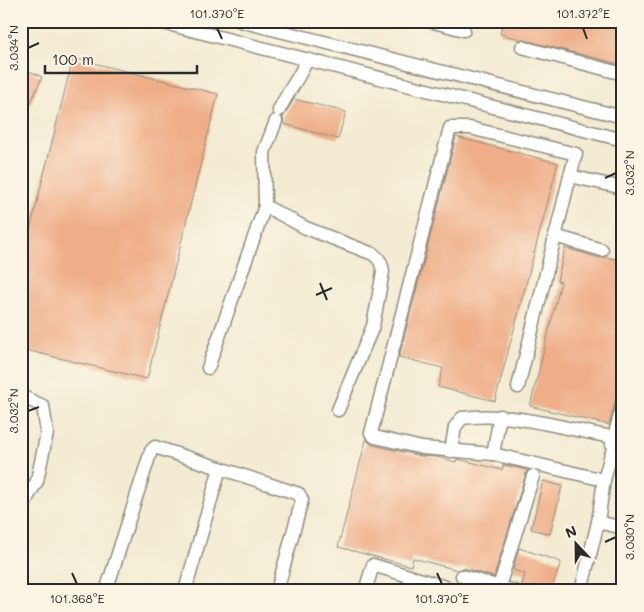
<svg xmlns="http://www.w3.org/2000/svg" width="644" height="612" viewBox="0 0 644 612" font-family="Mali,sans-serif">
<rect width="100%" height="100%" fill="#fcf5e5"/>
<filter id="ink" filterUnits="userSpaceOnUse"><feTurbulence type="fractalNoise" baseFrequency=".02" numOctaves="2"/><feDisplacementMap in="SourceGraphic" scale="10" xChannelSelector="R" yChannelSelector="G"/><feConvolveMatrix kernelMatrix="1 2 1 2 8 2 1 2 1" color-interpolation-filters="sRGB"/></filter>
<filter id="wash" filterUnits="userSpaceOnUse"><feTurbulence type="fractalNoise" baseFrequency=".0096" numOctaves="4" result="noise"/><feDisplacementMap in="SourceGraphic" scale="20" xChannelSelector="R" yChannelSelector="G"/><feGaussianBlur stdDeviation="1.12" result="paint"/><feColorMatrix in="noise" values="0 0 0 0 0 0 0 0 0 0 0 0 0 0 0 0 0 1.4 0 .05"/><feComposite in="paint" operator="in"/></filter>
<g filter="url(#wash)">
<rect width="100%" height="100%" fill="#f3ebd2"/>
<g id="blocks">
<!-- building -->
<g fill="#efae88">
<polygon points="503,21 623,21 623,65 500,34"/>
<polygon points="73,58 218,94 147,379 21,349 21,266"/>
<polygon points="21,67 42,77 21,125"/>
<polygon points="294,99 346,112 338,139 284,124 283,117"/>
<polygon points="456,137 558,163 495,401 438,387 443,368 399,357"/>
<polygon points="565,248 600,258 606,257 623,261 623,373 609,425 530,406 561,282 557,281"/>
<polygon points="366,440 373,445 420,456 437,457 456,462 457,459 462,460 502,470 503,465 527,470 494,577 464,568 457,570 413,558 411,566 338,547"/>
<polygon points="543,481 562,486 550,534 531,529"/>
<polygon points="519,548 561,562 551,591 534,591 521,587 525,574 513,570"/>
<polygon points="401,582 427,590 427,591 398,591"/>
</g>
</g>
</g>
<g filter="url(#ink)">
<use href="#blocks" fill-opacity="0" stroke="#8f8b7e" stroke-width="1"/>
<g fill="none" stroke-linecap="round" stroke-linejoin="round">
<defs>
<g id="minor">
<polyline points="156,21 623,140"/>
<polyline points="240,21 623,117"/>
<polyline points="430,21 464,30"/>
<polyline points="522,47 623,74"/>
<path d="M279 110C287 93 299 78 307 60"/>
<path d="M276 121 264 152 265 206 306 228 373 254C380 259 382 264 383 272L373 326 338 410"/>
<polyline points="570,176 576,154 470,128 450,128 371,433 375,437 422,448 493,454 604,480"/>
<polyline points="555,236 602,250"/>
<polyline points="208,368 265,206"/>
<polyline points="518,387 570,176 623,188"/>
<polyline points="21,396 43,406 47,433 37,481 27,498 21,495"/>
<polyline points="612,444 623,404"/>
<path d="M451 451 455 427 462 418C513 411 563 429 613 437"/>
<polyline points="493,454 500,416"/>
<polyline points="21,512 27,498"/>
<polyline points="598,522 623,528"/>
<polyline points="462,576 514,591"/>
<polyline points="499,587 533,476"/>
<polyline points="106,591 151,451 155,447 299,494 302,500 277,591"/>
<polyline points="185,591 220,468"/>
<polyline points="365,591 373,565 458,591"/>
<polyline points="581,591 598,522 604,480 611,454 623,457"/>
</g>
</defs>
<!-- minor casing -->
<use href="#minor" stroke="#8f8b7e" stroke-width="15"/>
<!-- minor -->
<use href="#minor" stroke="#fff" stroke-width="12"/>
</g>
</g>
<!-- ticks -->
<path fill="none" stroke="#2b2b2b" stroke-width="2" d="M217 28 222 39M583 28 587 39M28 48 39 43M605 178 616 173M320 283 327 300M316 295 332 288M28 411 39 407M605 542 616 537M72 573 77 584M437 573 442 584"/>
<!-- margin -->
<rect width="644" height="612" fill="none" stroke="#fcf5e5" stroke-width="55"/>
<!-- north arrow -->
<g transform="translate(576 544) rotate(338)" stroke="#fcf5e5" stroke-width="4" paint-order="stroke">
<path d="M0-4L9 19L0 12L-9 19Z" fill="#2b2b2b"/>
<text y="-8" font-size="14" font-weight="bold" text-anchor="middle" fill="#2b2b2b">N</text>
</g>
<!-- scale -->
<path d="M45 65v8h152v-8" fill="none" stroke="#2b2b2b" stroke-width="2.5"/>
<text x="52" y="65" font-size="15" fill="#2b2b2b" stroke="#fcf5e5" stroke-width="4" paint-order="stroke">100 m</text>
<rect x="28" y="28" width="588" height="556" fill="none" stroke="#2b2b2b" stroke-width="2"/>
<g font-size="12" text-anchor="middle" fill="#2b2b2b">
<text x="217" y="18">101.370°E</text>
<text x="583" y="18">101.372°E</text>
<text transform="translate(14 48) rotate(-90)" y="4">3.034°N</text>
<text transform="translate(630 173) rotate(-90)" y="4">3.032°N</text>
<text transform="translate(14 411) rotate(-90)" y="4">3.032°N</text>
<text transform="translate(630 537) rotate(-90)" y="4">3.030°N</text>
<text x="77" y="603">101.368°E</text>
<text x="442" y="603">101.370°E</text>
</g>
</svg>
